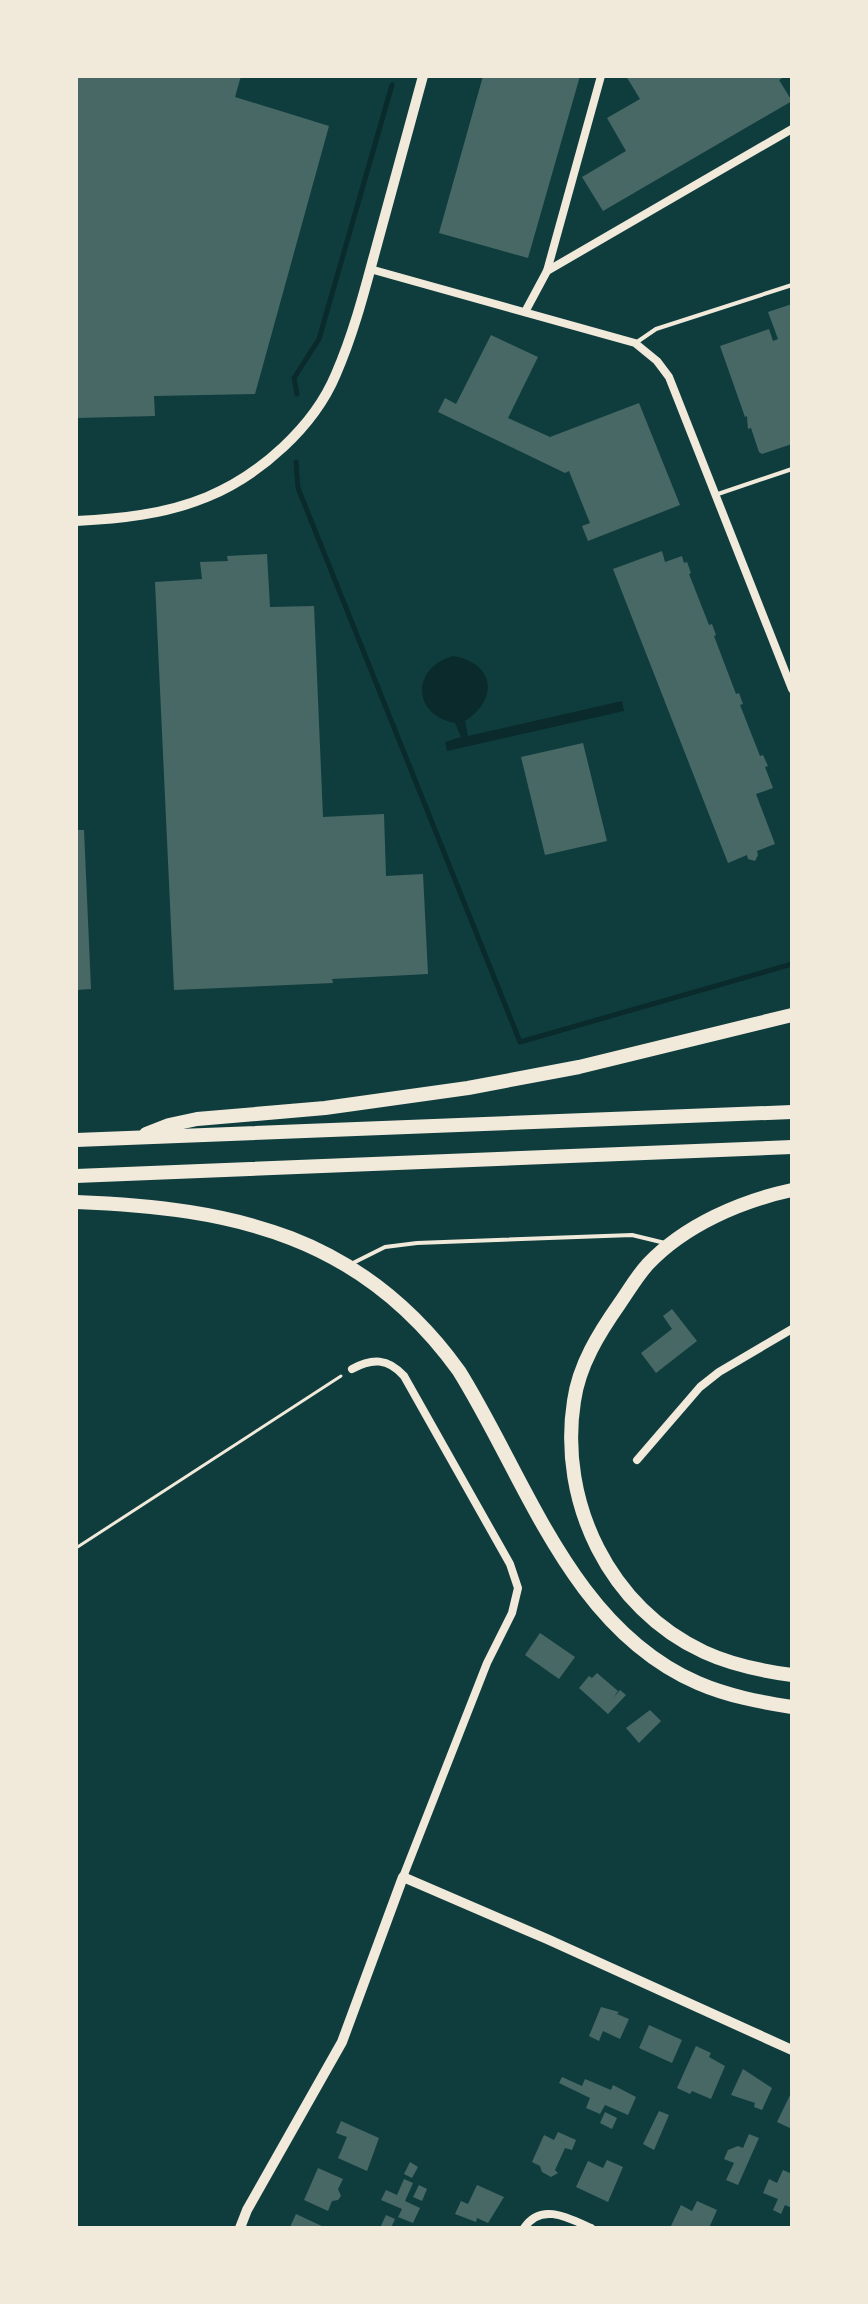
<svg xmlns="http://www.w3.org/2000/svg" width="868" height="2304" viewBox="0 0 868 2304" font-family="'PT Sans Narrow',sans-serif">
<rect width="100%" height="100%" fill="#0f3d3e"/>
<!-- water -->
<path fill="#0a2a2b" d="M453 656C495 663 499 699 465 721L468 736 622 701 624 711 447 751 445 742 461 737 455 723C412 715 411 668 453 656Z"/>
<g fill="none" stroke-linecap="round" stroke-linejoin="round">
<!-- stream -->
<g stroke="#0a2a2b" stroke-width="5">
<polyline points="297,394 294,378 319,339 392,85"/>
<polyline points="296,462 298,488 520,1042 792,964"/>
</g>
</g>
<!-- building -->
<g fill="#486865">
<polygon points="76,76 241,76 235,97 329,126 255,394 154,396 155,416 76,418"/>
<polygon points="483,76 580,76 528,258 439,233"/>
<polygon points="626,76 786,76 779,80 792,101 603,211 582,177 626,151 607,118 640,99"/>
<polygon points="792,304 792,444 762,454 759,452 751,428 748,429 747,416 745,417 720,346 769,329 773,341 778,339 768,312"/>
<polygon points="491,335 538,357 508,418 550,437 639,403 680,505 588,541 582,526 590,523 569,471 565,473 438,412 445,398 456,404"/>
<polygon points="662,551 665,562 682,556 684,563 687,562 691,573 689,574 709,625 712,624 716,635 714,636 736,694 739,693 743,704 740,705 760,756 763,755 768,766 765,767 773,788 756,794 775,844 757,851 758,855 755,861 748,859 747,855 728,863 613,569"/>
<polygon points="267,554 270,607 314,606 323,817 384,814 386,876 423,874 428,974 332,979 333,983 174,990 155,582 202,579 200,562 228,561 227,556"/>
<polygon points="583,743 607,841 545,855 521,757"/>
<polygon points="76,830 84,830 91,989 76,990"/>
<polygon points="672,1309 697,1341 656,1373 641,1353 672,1329 663,1316"/>
<polygon points="540,1633 575,1657 559,1679 525,1655"/>
<polygon points="597,1673 618,1691 613,1698 620,1690 626,1695 608,1714 579,1688 589,1676 592,1678"/>
<polygon points="650,1710 661,1721 639,1743 626,1728"/>
<polygon points="601,2007 619,2012 617,2014 629,2019 620,2039 603,2031 599,2041 589,2036"/>
<polygon points="649,2025 682,2040 672,2063 639,2048"/>
<polygon points="696,2046 711,2053 709,2057 725,2066 711,2099 692,2091 690,2094 677,2088"/>
<polygon points="743,2069 772,2088 762,2110 754,2107 755,2103 731,2095"/>
<polygon points="562,2077 582,2086 585,2079 611,2090 613,2085 636,2097 628,2115 605,2105 600,2114 586,2108 590,2098 559,2083"/>
<polygon points="792,2091 792,2129 777,2122"/>
<polygon points="659,2111 669,2115 654,2150 643,2144"/>
<polygon points="605,2112 617,2118 612,2129 600,2123"/>
<polygon points="341,2121 379,2138 367,2171 338,2158 347,2137 336,2133"/>
<polygon points="558,2132 576,2140 572,2150 565,2148 555,2170 558,2173 551,2177 542,2172 540,2166 532,2162 544,2135 554,2140"/>
<polygon points="749,2134 759,2138 738,2185 726,2180 734,2163 724,2159 728,2150 738,2146 743,2148"/>
<polygon points="607,2160 623,2167 608,2202 576,2187 588,2161 603,2168"/>
<polygon points="410,2162 418,2167 412,2178 404,2174"/>
<polygon points="318,2168 343,2179 338,2189 341,2196 338,2200 332,2201 328,2211 304,2200"/>
<polygon points="783,2170 792,2174 792,2208 785,2205 781,2214 773,2210 778,2199 763,2193 769,2179 777,2183"/>
<polygon points="404,2179 413,2183 405,2201 420,2208 413,2223 398,2217 402,2209 381,2200 386,2190 397,2195"/>
<polygon points="419,2185 427,2189 422,2201 413,2197"/>
<polygon points="477,2185 504,2197 488,2223 477,2218 476,2222 455,2214 461,2201 468,2204"/>
<polygon points="697,2201 717,2210 709,2228 670,2228 681,2205 692,2211"/>
<polygon points="296,2214 326,2228 290,2227"/>
<polygon points="386,2215 395,2219 391,2228 380,2228"/>
</g>
<g fill="none" stroke-linecap="round" stroke-linejoin="round">
<!-- path -->
<polyline stroke="#f1e9da" stroke-width="3" points="76,1548 341,1376"/>
<!-- service -->
<g stroke="#f1e9da" stroke-width="4">
<polyline points="637,342 656,329 792,285"/>
<polyline points="715,495 792,469"/>
<polyline points="351,1264 385,1247 417,1243 632,1235 665,1243"/>
</g>
<!-- minor -->
<g stroke="#f1e9da" stroke-width="8">
<polyline points="370,269 635,343 657,361 669,377 792,689"/>
<polyline points="547,271 792,129"/>
<polyline points="525,312 547,271 601,76"/>
<path d="M352 1369C372 1358 388 1358 404 1376L510 1564 518 1588 512 1613 487 1663 403 1877"/>
<polyline points="637,1460 700,1387 719,1372 792,1329"/>
<path d="M524 2228C541 2202 569 2218 591 2228"/>
</g>
<!-- tertiary -->
<g stroke="#f1e9da" stroke-width="10">
<path d="M76 521C120 519 166 514 207 497 260 475 314 427 336 374 353 335 364 293 375 252 391 193 407 135 423 76"/>
<polyline points="240,2228 247,2210 342,2042 403,1877 547,1939 792,2050"/>
</g>
<!-- motorway -->
<g stroke="#f1e9da" stroke-width="14">
<polyline points="146,1134 169,1125 197,1119 325,1108 468,1088 579,1067 792,1015"/>
<polyline points="76,1140 792,1112"/>
<polyline points="76,1176 792,1147"/>
<path d="M792 1190C741 1201 685 1225 648 1264 637 1276 629 1290 620 1303 599 1333 579 1365 574 1401 558 1502 610 1609 704 1652 732 1665 762 1671 792 1675"/>
<path d="M76 1202C235 1208 362 1236 459 1371 527 1480 571 1628 698 1683 728 1696 760 1702 792 1707"/>
</g>
</g>
<!-- border -->
<rect width="868" height="2304" fill="none" stroke="#f1e9da" stroke-width="156"/>
</svg>
